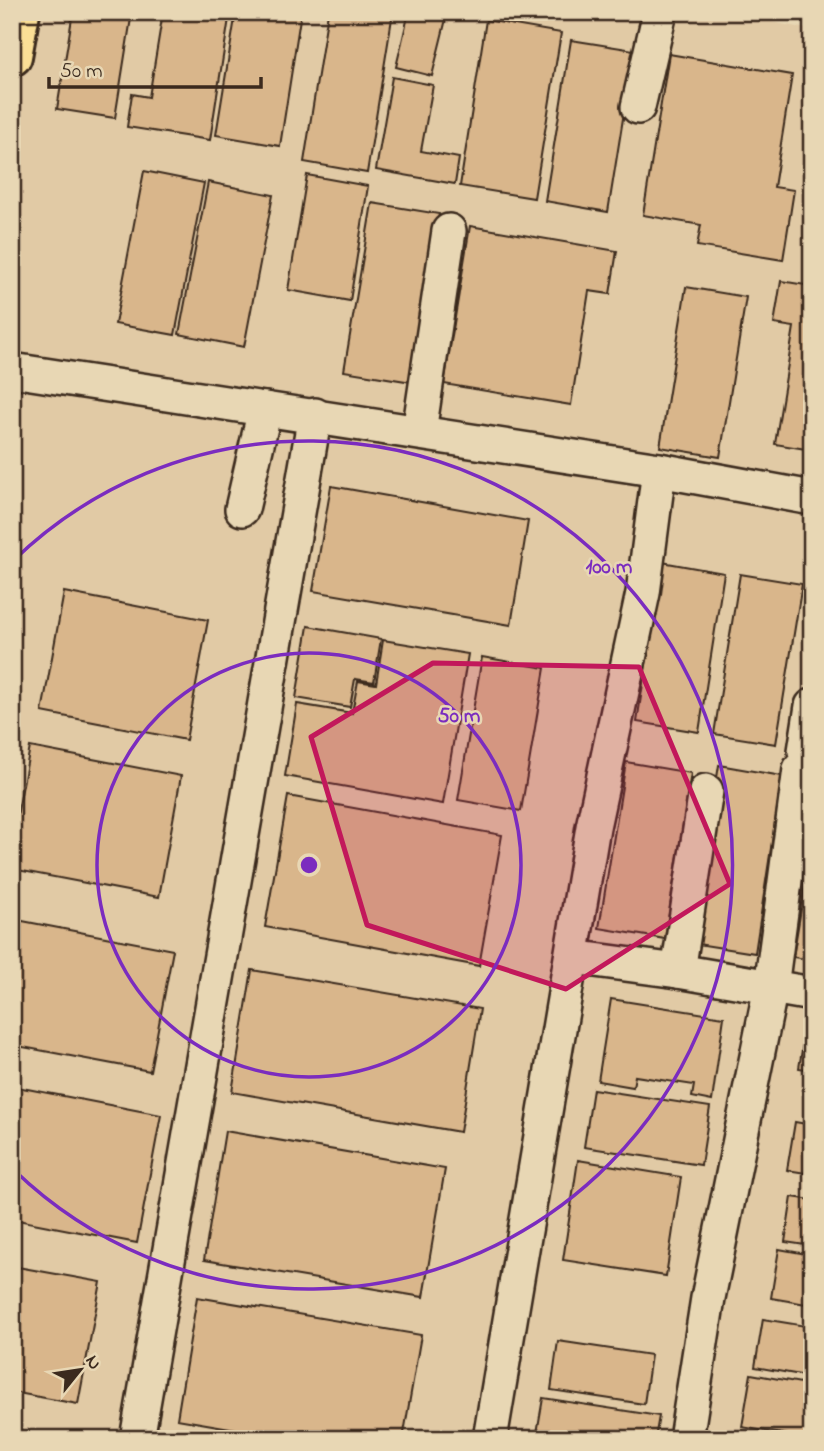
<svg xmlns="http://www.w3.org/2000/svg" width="824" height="1451" viewBox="0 0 824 1451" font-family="'Indie Flower',sans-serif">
<rect width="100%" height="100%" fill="#e8d7b4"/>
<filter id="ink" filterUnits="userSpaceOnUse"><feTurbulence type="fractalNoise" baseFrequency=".0143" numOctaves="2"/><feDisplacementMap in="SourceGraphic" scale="14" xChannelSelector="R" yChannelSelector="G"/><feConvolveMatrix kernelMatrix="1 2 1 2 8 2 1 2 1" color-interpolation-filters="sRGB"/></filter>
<g filter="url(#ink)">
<!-- built -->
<polygon fill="#e1caa5" points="17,12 722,12 812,30 812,1439 12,1439 12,40"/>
<!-- building -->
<g fill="#d9b68b" stroke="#3b2a1e" stroke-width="2">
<polygon points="73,12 132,12 115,118 57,109"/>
<polygon points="163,12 230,12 210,140 127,127 132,94 149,97"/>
<polygon points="236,12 301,12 280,146 216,135"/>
<polygon points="328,12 393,12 367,173 304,162"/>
<polygon points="409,12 419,12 446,19 432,76 396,67"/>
<polygon points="486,20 561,33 534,198 460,186"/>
<polygon points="571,40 634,50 608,212 545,201"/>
<polygon points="669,54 792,75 774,187 794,190 783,260 697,246 701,225 643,215"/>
<polygon points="392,77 433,85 421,151 459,158 455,184 376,170"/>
<polygon points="144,171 204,183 175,335 115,324"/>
<polygon points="307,175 368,186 350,301 288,290"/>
<polygon points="208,182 273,195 244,347 179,334"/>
<polygon points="372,203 439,214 412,382 344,371"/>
<polygon points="470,226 617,251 610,294 589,291 571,405 444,384"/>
<polygon points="781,281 812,286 812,450 775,444 794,327 774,324"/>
<polygon points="686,287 746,297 720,457 660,447"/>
<polygon points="331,486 528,521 511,625 313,591"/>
<polygon points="662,562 724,573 699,732 637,722"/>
<polygon points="740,574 802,584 776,744 714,734"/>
<polygon points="64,592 208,620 186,740 42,712"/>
<polygon points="308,626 381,639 374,682 355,679 350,707 296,698"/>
<polygon points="383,640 468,654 443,804 285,776 297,704 352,713 358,681 376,684"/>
<polygon points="482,657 545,668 521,811 458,800"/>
<polygon points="30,747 181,776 159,897 12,869 12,843"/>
<polygon points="626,762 691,773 665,939 599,928"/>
<polygon points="719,765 782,776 755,953 691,943"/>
<polygon points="288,796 502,835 479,966 265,927"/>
<polygon points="812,843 812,960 793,957"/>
<polygon points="12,919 173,950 150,1071 12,1045"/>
<polygon points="252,970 480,1009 460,1132 232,1092"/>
<polygon points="611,999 724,1017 712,1101 692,1097 694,1085 635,1076 633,1087 598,1081"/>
<polygon points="804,1038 812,1039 812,1070 799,1068"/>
<polygon points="12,1086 161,1115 137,1243 12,1219"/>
<polygon points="593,1089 710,1107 701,1165 584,1147"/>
<polygon points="795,1122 812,1125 812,1174 787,1170"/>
<polygon points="225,1131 445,1169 423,1297 204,1260"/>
<polygon points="578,1160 681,1177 666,1276 563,1260"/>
<polygon points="792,1197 812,1200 812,1246 785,1242"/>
<polygon points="779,1249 812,1255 812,1305 771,1298"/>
<polygon points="12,1266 101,1282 78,1404 12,1392"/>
<polygon points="197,1297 421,1335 403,1439 294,1439 177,1419"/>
<polygon points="763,1319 812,1327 812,1377 755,1367"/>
<polygon points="558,1341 651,1355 644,1404 551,1390"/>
<polygon points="751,1374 812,1385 812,1439 742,1427"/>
<polygon points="543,1398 659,1416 655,1439 536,1439"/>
</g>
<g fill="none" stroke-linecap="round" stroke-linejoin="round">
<defs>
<g id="minor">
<polyline points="638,107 660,12"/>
<polyline points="12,370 659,470 812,498"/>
<polyline points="419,432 449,231"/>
<polyline points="242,509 265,409"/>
<polyline points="805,751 812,706"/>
<polyline points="572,957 678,971 812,994"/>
<polyline points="678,971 706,791"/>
<polyline points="137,1439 315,415"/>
<polyline points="490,1439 593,827 643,593 659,470"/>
<polyline points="686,1439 708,1298 771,987 800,769"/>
</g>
<polyline id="major" points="12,56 20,12"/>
</defs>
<!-- minor casing -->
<use href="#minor" stroke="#3b2a1e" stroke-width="38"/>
<!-- major casing -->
<use href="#major" stroke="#3b2a1e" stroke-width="44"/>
<!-- minor -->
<use href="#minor" stroke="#e8d7b4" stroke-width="33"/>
<!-- major -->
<use href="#major" stroke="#fbdf96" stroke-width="38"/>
</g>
</g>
<!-- marked area -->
<path fill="#c2185b" fill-opacity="0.2" stroke="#c2185b" stroke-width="5" stroke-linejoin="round" d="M433 663 639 667 730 884 566 989 367 925 311 737Z"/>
<!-- distance rings -->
<g fill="none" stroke="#7b2cbf" stroke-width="3.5">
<circle cx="309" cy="865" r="212"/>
<path d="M14 560A424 424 0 1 1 14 1170"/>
</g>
<circle cx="309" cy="865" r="10" fill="#7b2cbf" stroke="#e8d7b4" stroke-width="3.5"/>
<g font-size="21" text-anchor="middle" font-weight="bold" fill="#7b2cbf" stroke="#e8d7b4" stroke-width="5" stroke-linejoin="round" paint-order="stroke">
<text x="609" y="573">100 m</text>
<text x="459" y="722">50 m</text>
</g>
<!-- margin -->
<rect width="824" height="1451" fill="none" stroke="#e8d7b4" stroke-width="42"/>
<rect x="21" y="21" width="782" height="1409" fill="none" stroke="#3b2a1e" stroke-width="2.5" filter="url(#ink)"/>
<!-- north arrow -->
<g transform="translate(80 1370) rotate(60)" stroke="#e8d7b4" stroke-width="5" paint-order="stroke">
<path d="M0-5L12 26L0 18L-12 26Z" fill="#3b2a1e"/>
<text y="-10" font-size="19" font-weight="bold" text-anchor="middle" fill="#3b2a1e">N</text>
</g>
<!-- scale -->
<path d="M49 77v10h212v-10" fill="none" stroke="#3b2a1e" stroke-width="3.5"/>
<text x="60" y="77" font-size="21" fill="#3b2a1e" stroke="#e8d7b4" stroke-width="5" paint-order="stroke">50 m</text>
</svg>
